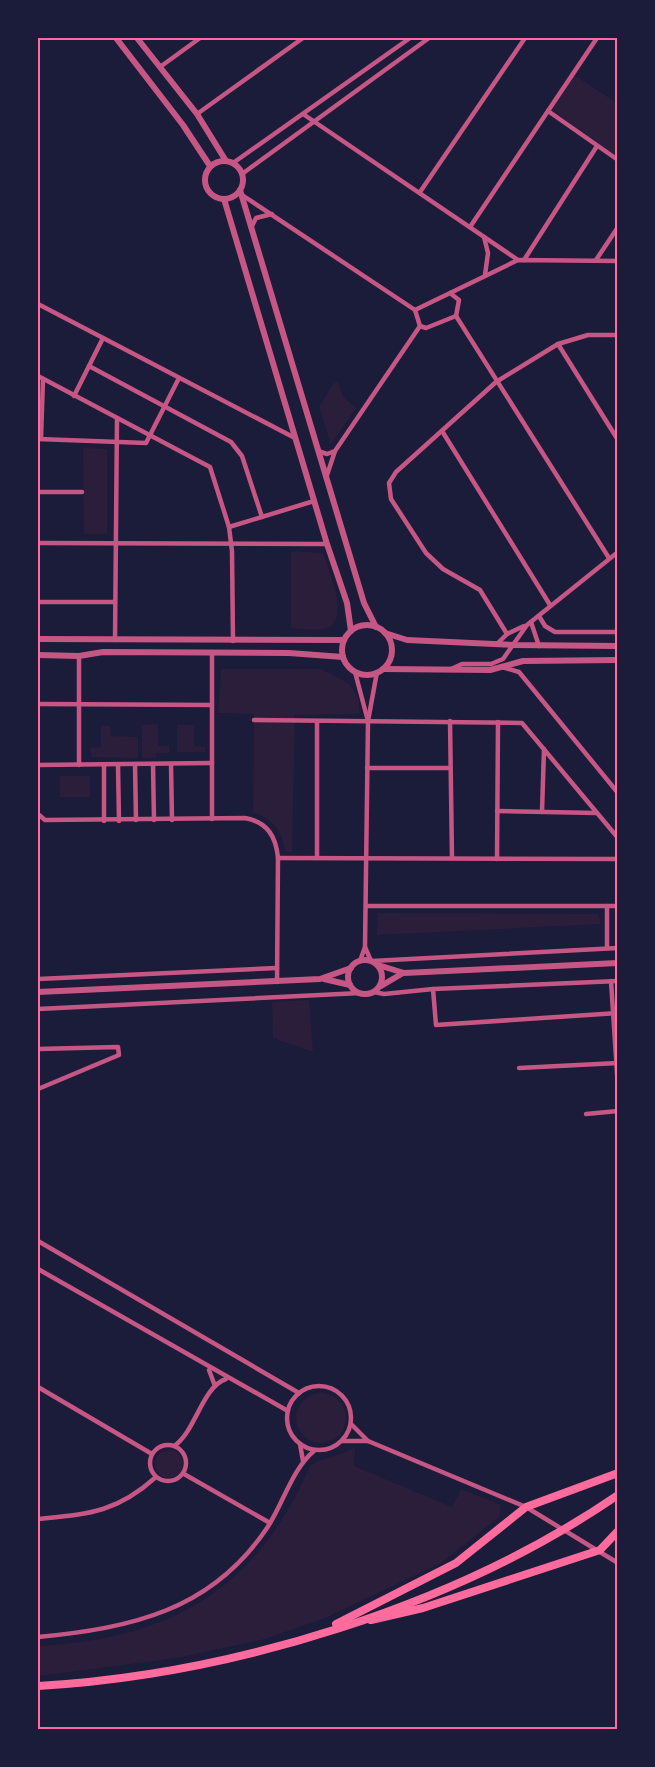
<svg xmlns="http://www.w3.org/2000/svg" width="655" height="1767" viewBox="0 0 655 1767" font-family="'Asap Condensed',sans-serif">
<rect width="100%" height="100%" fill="#1b1b3a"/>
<!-- green -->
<g fill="#2a1e3b">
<polygon points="574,75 617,103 617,157 552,110"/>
<polygon points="338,382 343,397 356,408 331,444 319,407 334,383"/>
<polygon points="83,448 107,449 107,534 84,534"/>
<path d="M291 551 323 553C328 570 350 617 329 627 319 632 302 629 291 628Z"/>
<path d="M221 669H321L348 683 358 696 360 714 295 715 292 853 285 852C282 832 274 818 253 813L254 714 218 713Z"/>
<polygon points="158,724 158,746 169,746 169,753 156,753 156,758 142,758 142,725"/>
<polygon points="177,725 194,725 194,746 205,747 205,752 177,752"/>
<polygon points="101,726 110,726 111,736 138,737 138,758 92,757 89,748 101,747"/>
<rect x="60" y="776" width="30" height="21"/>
<polygon points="378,913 598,914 601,924 377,935"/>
<polygon points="309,1000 313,1052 273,1038 272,1002"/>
<circle cx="321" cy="1418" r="25"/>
<path d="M355 1447 354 1466 452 1507 461 1489 501 1505 499 1517 441 1563 325 1618 265 1639 177 1658 38 1676V1646C170 1639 256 1591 310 1466 319 1458 340 1457 355 1447Z"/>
<circle cx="169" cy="1464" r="14"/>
</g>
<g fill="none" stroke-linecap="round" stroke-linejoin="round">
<!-- minor -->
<g stroke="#c65784" stroke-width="4.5">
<polyline points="160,67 200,38"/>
<polyline points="548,111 618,160"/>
<polyline points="197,114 303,38"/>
<polyline points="303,114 518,260"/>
<polyline points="233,163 410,38"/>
<polyline points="242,174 429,38"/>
<polyline points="420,192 525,38"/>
<polyline points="242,195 415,310"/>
<polyline points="470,227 597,38"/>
<polyline points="251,228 256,218 272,214"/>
<polyline points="484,237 488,253 485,275"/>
<polyline points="524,260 597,146"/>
<polyline points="596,260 618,227"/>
<polyline points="450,293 459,300 456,316 426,328 420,326 415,310 518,260 618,261"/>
<polyline points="38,304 295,438"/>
<polyline points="456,316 609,558"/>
<polyline points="558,344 618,440"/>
<polyline points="89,366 231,442 242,456 262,517"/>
<polyline points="38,376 210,467 229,527 232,551 233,641"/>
<polyline points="74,396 103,338"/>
<polyline points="442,431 550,605"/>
<polyline points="38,439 146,443 179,378"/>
<polyline points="41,439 43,379"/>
<polyline points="318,451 327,454 335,451"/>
<polyline points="326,478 335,451 420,326"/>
<polyline points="38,492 82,492"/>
<polyline points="229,527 314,501"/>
<polyline points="38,543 327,544"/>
<polyline points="38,602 115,602"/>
<polyline points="539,616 545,626 555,632 618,632"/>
<polyline points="531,622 539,646"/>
<polyline points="507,634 480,590 443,569 426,553 391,499 389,483 396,472 496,382 558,344 588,335 618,335"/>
<polyline points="115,640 117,418"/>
<polyline points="497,644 507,634 524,626"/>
<polyline points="212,653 212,819"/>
<polyline points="502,667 519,672 618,793"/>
<polyline points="451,669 462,664 491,664 503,659 527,625 618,552"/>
<polyline points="355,672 368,721 365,947 360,961"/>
<polyline points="38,704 212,705"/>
<polyline points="254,720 522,723 618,838"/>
<polyline points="368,721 377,672"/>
<polyline points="450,721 452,858"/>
<polyline points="135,764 136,820"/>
<polyline points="153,764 154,820"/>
<polyline points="171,764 172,820"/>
<polyline points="38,765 212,763"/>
<polyline points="79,765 79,656"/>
<polyline points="104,765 104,821"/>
<polyline points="118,765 119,821"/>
<polyline points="367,768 450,768"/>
<polyline points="497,811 596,813"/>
<polyline points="542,812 544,749"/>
<path d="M38 814 45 820 245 818C267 822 276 836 278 858L277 982"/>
<polyline points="278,858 618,859"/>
<polyline points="317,858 317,721"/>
<polyline points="497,859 498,722"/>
<polyline points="366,906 618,906"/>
<polyline points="607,906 607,948"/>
<polyline points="365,947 371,961"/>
<polyline points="372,961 618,948"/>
<polyline points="38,979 277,968"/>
<polyline points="611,981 618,1088"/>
<polyline points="433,989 436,1025 618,1013"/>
<polyline points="374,992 384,994 433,989 618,981"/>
<polyline points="38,1009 360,993"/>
<polyline points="38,1049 118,1047 119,1055 38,1089"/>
<polyline points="519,1068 618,1063"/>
<polyline points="586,1114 618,1111"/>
<polyline points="38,1241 299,1393"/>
<polyline points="38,1269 288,1411"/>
<polyline points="209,1370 215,1386"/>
<circle cx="319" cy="1418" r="32"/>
<polyline points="38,1387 152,1454"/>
<polyline points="351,1424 368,1441"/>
<polyline points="342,1441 368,1441 526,1507 618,1563"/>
<polyline points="300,1444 303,1461"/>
<circle cx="168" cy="1463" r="18"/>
<path d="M174 1446C196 1431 202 1387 226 1379"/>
<polyline points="184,1474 270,1523"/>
<path d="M38 1519C88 1514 116 1513 156 1477"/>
<path d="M38 1637C131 1628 211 1611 267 1528 283 1504 292 1469 314 1451"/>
</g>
<!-- tertiary -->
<g stroke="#c65784" stroke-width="6">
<polyline points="116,38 183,125 210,166"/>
<polyline points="137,38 197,114 226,161"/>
<circle cx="224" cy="180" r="19"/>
<polyline points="240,190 364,603 376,627"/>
<polyline points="224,199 327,544 347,603 351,631"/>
<circle cx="367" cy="650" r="25"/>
<polyline points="385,633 407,640 513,645 618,646"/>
<polyline points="38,639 344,640"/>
<polyline points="38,655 79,656 103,652 289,653 343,657"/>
<polyline points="383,669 490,670 523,661 618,660"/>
<circle cx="365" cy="977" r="17"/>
<polyline points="378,965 404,973 618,963"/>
<polyline points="324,979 350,985"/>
<polyline points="381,986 403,973"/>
<polyline points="38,992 320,979 351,968"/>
</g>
<!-- primary -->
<g stroke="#ff6b9d" stroke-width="8">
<polyline points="371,1620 423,1608 600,1550 618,1531"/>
<polyline points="336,1624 456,1563 526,1507 618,1473"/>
<path d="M38 1686C232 1675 456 1606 618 1495"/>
</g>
</g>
<!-- border -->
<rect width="655" height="1767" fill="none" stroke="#1b1b3a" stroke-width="78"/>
<rect x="39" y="39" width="577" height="1689" fill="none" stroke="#ff6b9d" stroke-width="2"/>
</svg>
